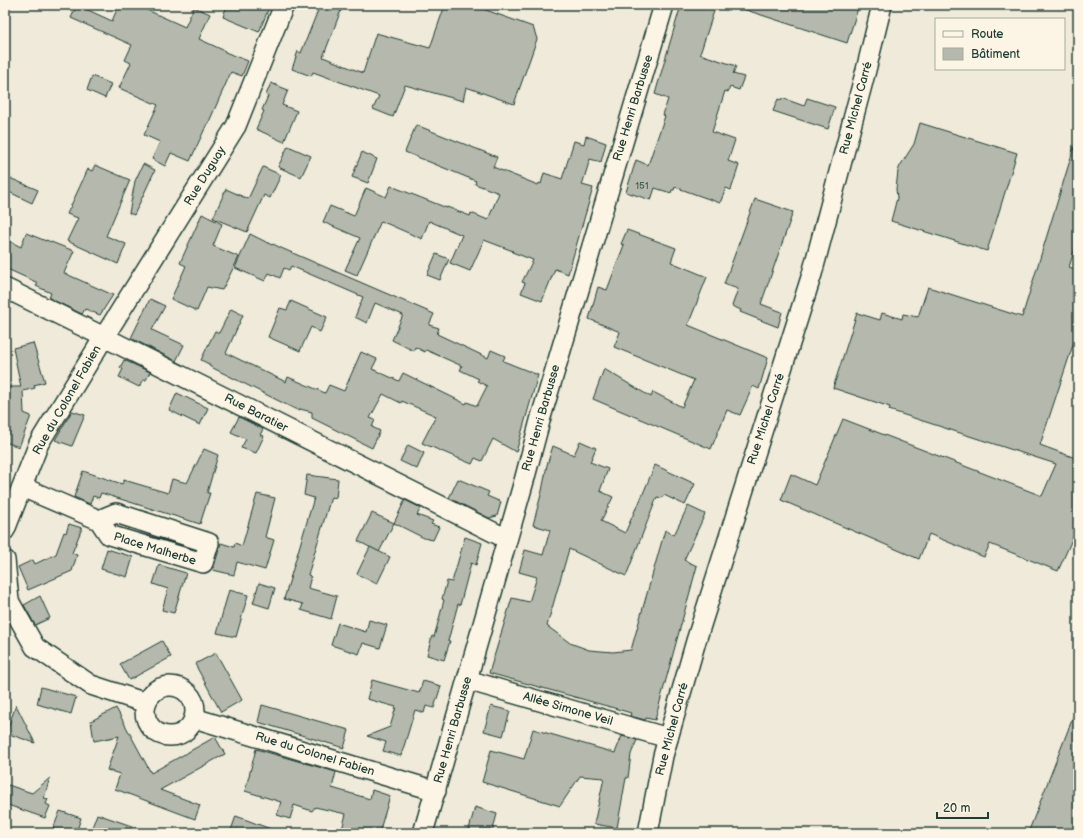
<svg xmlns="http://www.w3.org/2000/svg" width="1083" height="838" viewBox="0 0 1083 838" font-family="'Balsamiq Sans',sans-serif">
<rect width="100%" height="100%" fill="#efeada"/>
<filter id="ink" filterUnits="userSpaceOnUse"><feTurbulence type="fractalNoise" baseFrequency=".025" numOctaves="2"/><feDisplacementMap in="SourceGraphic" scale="8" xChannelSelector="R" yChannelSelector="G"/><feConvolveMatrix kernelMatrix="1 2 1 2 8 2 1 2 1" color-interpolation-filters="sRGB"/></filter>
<g filter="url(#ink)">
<!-- building -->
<g fill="#b5b9ad" stroke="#1f3d34">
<polygon points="77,5 112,21 119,5 136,5 185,27 194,7 210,14 199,39 225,51 225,52 248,61 242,76 231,72 208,124 207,124 190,161 171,153 165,166 152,159 160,142 144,135 158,105 119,88 131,63 125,60 132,45 71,18"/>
<polygon points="227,5 270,5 259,32 223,17"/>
<polygon points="320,5 343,5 323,57 363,73 376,33 430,48 445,5 472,5 533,27 537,39 514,104 466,87 463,101 405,85 393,117 373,109 379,96 313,72 311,76 292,69 298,51 301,53"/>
<polygon points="681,5 716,5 700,54 736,66 733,74 744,77 739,90 730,87 728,92 725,91 712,132 735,140 728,161 739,165 731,190 726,188 720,203 675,187 674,190 672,190 671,193 655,188 651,200 626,192 636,160 648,165 665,116 663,115 668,99 655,94"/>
<polygon points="740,5 859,5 847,43 740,8"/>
<polygon points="92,76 111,84 105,98 87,90"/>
<polygon points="271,83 288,90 282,105 297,111 284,142 256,129 264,111 262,110 268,96 266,95"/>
<polygon points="782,98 804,106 807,98 835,107 828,129 773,111 778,99 781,100"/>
<polygon points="920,123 1017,153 987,251 891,221 897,198 896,189 898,171 900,166 914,144"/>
<polygon points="416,125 497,157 493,167 538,185 539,183 541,184 544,173 562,179 574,141 584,144 586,136 606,143 601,162 590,159 582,185 593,188 568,274 555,269 542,301 521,293 525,283 522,282 533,260 512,252 513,251 484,240 470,271 450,263 462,235 429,221 422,239 381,221 357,275 345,270 360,238 323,222 330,206 354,216 366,188 386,197 391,186 447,208 447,207 470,216 471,213 488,220 499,193 475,184 476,181 405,152"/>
<polygon points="1075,144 1078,144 1078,239 1069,267 1078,270 1078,330 1040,445 1078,459 1078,526 1058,571 990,544 984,557 929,534 919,559 781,500 791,474 815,485 843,419 1042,496 1056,464 889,410 890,407 833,388 857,313 880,320 882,313 902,319 903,314 918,317 928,287 1022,317"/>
<polygon points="288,146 311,156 301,177 278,167"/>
<polygon points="362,152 377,159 368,183 352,177"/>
<polygon points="143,164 155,170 134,215 129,213 135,181"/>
<polygon points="95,165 130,180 106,236 126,244 118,264 67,241 78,218 67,214 88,169 92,171"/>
<polygon points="263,167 281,175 270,198 264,195 247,232 213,218 226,189 248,199"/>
<polygon points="5,176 38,190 32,203 5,190"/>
<polygon points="755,199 793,212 761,304 782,312 778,327 740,312 741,310 732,306 738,289 724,284"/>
<polygon points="202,214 222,224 213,246 239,257 222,290 207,287 197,311 171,299 186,266 180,263"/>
<polygon points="627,230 676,248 671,262 707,277 688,325 768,358 759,389 753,386 740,415 727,410 711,449 593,399 604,369 651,397 653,392 682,407 694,380 614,347 620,332 589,319 598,287 607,290 624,245 621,244"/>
<polygon points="26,233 46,241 46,240 74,251 64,273 113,295 100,315 85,309 82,314 49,298 51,293 36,286 38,283 5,268 5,239 21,247"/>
<polygon points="250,234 272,245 273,244 281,248 434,314 429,325 439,328 437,334 488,358 491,350 505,356 503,361 538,375 516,452 493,439 482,461 475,458 472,464 422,443 436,416 402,401 401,403 383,394 370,418 375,420 372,427 380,431 372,448 312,418 312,412 300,409 299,411 209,366 209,364 201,360 215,331 219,333 231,309 243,315 226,353 286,382 288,377 325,393 329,385 344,391 361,352 377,359 372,369 399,381 403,373 466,404 467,402 477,406 487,386 477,381 479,379 460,370 462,366 426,350 425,352 415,347 414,351 392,340 403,315 375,303 367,323 355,317 363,297 291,266 289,270 284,268 280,278 269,273 265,281 235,268"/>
<polygon points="436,254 449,259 440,280 427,275"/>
<polygon points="150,299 165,306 152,330 184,345 176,361 131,338"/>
<polygon points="291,301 327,317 320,332 311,327 300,351 268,337 280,308 287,310"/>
<polygon points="33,343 45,382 34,385 35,388 23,391 24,413 31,416 19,447 5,442 5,430 9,418 5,416 5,387 21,387 13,348"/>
<polygon points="124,360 150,372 146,380 143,380 139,387 119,377 123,369 120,368"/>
<polygon points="177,393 208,408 200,425 169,410"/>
<polygon points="72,411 85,415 72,446 55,440"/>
<polygon points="239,417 263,429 260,435 264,436 256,453 241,448 246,439 231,432"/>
<polygon points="580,441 596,448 590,462 608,469 600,491 613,497 601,521 625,533 636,508 637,508 655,465 695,484 685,505 664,495 662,498 657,497 626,576 569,549 547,626 570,643 589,650 613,652 631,650 665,530 674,535 688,506 705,514 684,560 697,566 655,720 646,718 645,720 630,716 631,713 614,708 489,673 512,598 529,602 537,577 519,572 525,550 543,555 550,530 533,525 542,491 547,465 553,446 574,455"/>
<polygon points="408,445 424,453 417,469 400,461"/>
<polygon points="204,449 218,455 207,493 210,493 200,524 101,493 99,498 93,496 90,504 74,497 83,471 122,484 124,480 168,493 172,479 187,483"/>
<polygon points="307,475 338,479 336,498 331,497 308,575 311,576 308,588 337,596 331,619 301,610 303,604 284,599 314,498 304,495"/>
<polygon points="458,479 489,492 487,496 501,502 497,516 489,518 449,498"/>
<polygon points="257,494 275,498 265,537 274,540 265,570 237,562 234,575 213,570 221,543 234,547 235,543 242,546"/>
<polygon points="405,500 421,508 417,515 433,521 431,524 439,527 433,540 424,538 394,523"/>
<polygon points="372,513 394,523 379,552 358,541"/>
<polygon points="69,524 82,528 72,553 77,555 72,571 28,590 18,567 33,560 35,564 56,554 64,532 66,533"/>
<polygon points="465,537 482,543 476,565 471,563 460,605 458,604 448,641 450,641 444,660 427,655 432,636 434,637 439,619 444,600 442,599 447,581 452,582"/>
<polygon points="370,547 390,557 377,584 357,574"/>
<polygon points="107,549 133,557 127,577 101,569"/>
<polygon points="159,565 186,573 174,613 162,610 168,589 153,584"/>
<polygon points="259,583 275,588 269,608 253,603"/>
<polygon points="229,590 248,595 236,637 217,633"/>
<polygon points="40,596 50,618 35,625 24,605"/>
<polygon points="369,620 387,625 380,648 363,643 359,654 331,645 338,623 366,632"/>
<polygon points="162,641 171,657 129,680 120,664"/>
<polygon points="216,653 242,700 221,712 195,664"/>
<polygon points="372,680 419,693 423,681 441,686 434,708 426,706 424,713 415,710 401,756 383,751 386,742 367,736 390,727 396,707 367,699"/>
<polygon points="41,687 76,697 71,714 37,704"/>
<polygon points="16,705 35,743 6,733"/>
<polygon points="262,705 349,730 344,748 258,722"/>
<polygon points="491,706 510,711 503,736 484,731"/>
<polygon points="1077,707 1078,707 1078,833 1028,833"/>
<polygon points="116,708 151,773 215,737 225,754 160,790 200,805 195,819 115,789 120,774 107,770 119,736 94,741 91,721"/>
<polygon points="533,729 615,753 622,736 637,740 631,754 628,778 626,778 617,828 594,824 604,778 580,776 560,806 482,782 491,750 524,759"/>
<polygon points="256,749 336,772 332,788 370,799 372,790 390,796 379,833 341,833 346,814 315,807 312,811 294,805 290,819 277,815 281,802 245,791"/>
<polygon points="50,778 44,798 48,799 46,804 50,806 45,818 5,804 5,784 32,793"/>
<polygon points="475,807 497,814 492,833 468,833"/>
<polygon points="60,811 81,818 76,833 65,833 53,829"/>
<polygon points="97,814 146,831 145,833 90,833"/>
<polygon points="236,816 276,831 276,833 230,833"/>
</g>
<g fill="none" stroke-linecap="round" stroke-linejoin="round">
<defs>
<g id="minor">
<polyline points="5,288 104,337 507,539"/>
<polyline points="22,487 99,520 109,535 203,563 209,543 116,513 99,520"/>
<polyline points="5,530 39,443 104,337 236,126 284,5"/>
<polyline points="5,560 9,601 35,647 91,685 146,703"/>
<polyline points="467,680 668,738"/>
<circle cx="170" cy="711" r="25"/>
<polyline points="194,718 436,791"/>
<polyline points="423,833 524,481 541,417 664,5"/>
<polyline points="648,833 663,756 696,641 812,274 866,70 882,5"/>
</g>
</defs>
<!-- minor casing -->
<use href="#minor" stroke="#1f3d34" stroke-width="22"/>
<!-- minor -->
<use href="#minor" stroke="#fcf5e5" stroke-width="19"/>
</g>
</g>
<g text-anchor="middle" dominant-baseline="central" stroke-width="3" stroke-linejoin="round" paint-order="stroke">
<!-- number labels -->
<g font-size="10" fill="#445c52">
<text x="642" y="186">151</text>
</g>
<!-- street labels -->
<g font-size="12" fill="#1f3d34" stroke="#fcf5e5">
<text transform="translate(633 108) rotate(-73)">Rue Henri Barbusse</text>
<text transform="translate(856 108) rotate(-75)">Rue Michel Carré</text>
<text transform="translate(205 176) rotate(-58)">Rue Duguay</text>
<text transform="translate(67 400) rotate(-60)">Rue du Colonel Fabien</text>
<text transform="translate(256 413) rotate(27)">Rue Baratier</text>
<text transform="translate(541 418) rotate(-74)">Rue Henri Barbusse</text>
<text transform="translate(766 419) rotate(-72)">Rue Michel Carré</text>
<text transform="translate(155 549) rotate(17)">Place Malherbe</text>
<text transform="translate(568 709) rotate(16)">Allée Simone Veil</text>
<text transform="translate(672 729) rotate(-75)">Rue Michel Carré</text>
<text transform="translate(453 730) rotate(-74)">Rue Henri Barbusse</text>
<text transform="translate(315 754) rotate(17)">Rue du Colonel Fabien</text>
</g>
</g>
<!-- margin -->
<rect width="1083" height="838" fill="none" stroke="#fcf5e5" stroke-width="20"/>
<rect x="10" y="10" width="1063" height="818" fill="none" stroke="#1f3d34" stroke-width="1.5" filter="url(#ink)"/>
<!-- legend -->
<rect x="935" y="18" width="130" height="52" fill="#fcf5e5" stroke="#a4ab9e"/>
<rect x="943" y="31" width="20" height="6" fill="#fcf5e5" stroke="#a4ab9e"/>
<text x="971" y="38" font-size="12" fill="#1f3d34">Route</text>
<rect x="943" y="48" width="20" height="12" fill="#b5b9ad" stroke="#a4ab9e"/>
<text x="971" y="58" font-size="12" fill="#1f3d34">Bâtiment</text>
<!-- scale -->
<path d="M937 812v6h51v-6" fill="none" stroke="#1f3d34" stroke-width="2"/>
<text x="943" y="812" font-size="12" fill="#1f3d34" stroke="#fcf5e5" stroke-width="3" paint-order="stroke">20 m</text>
</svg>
